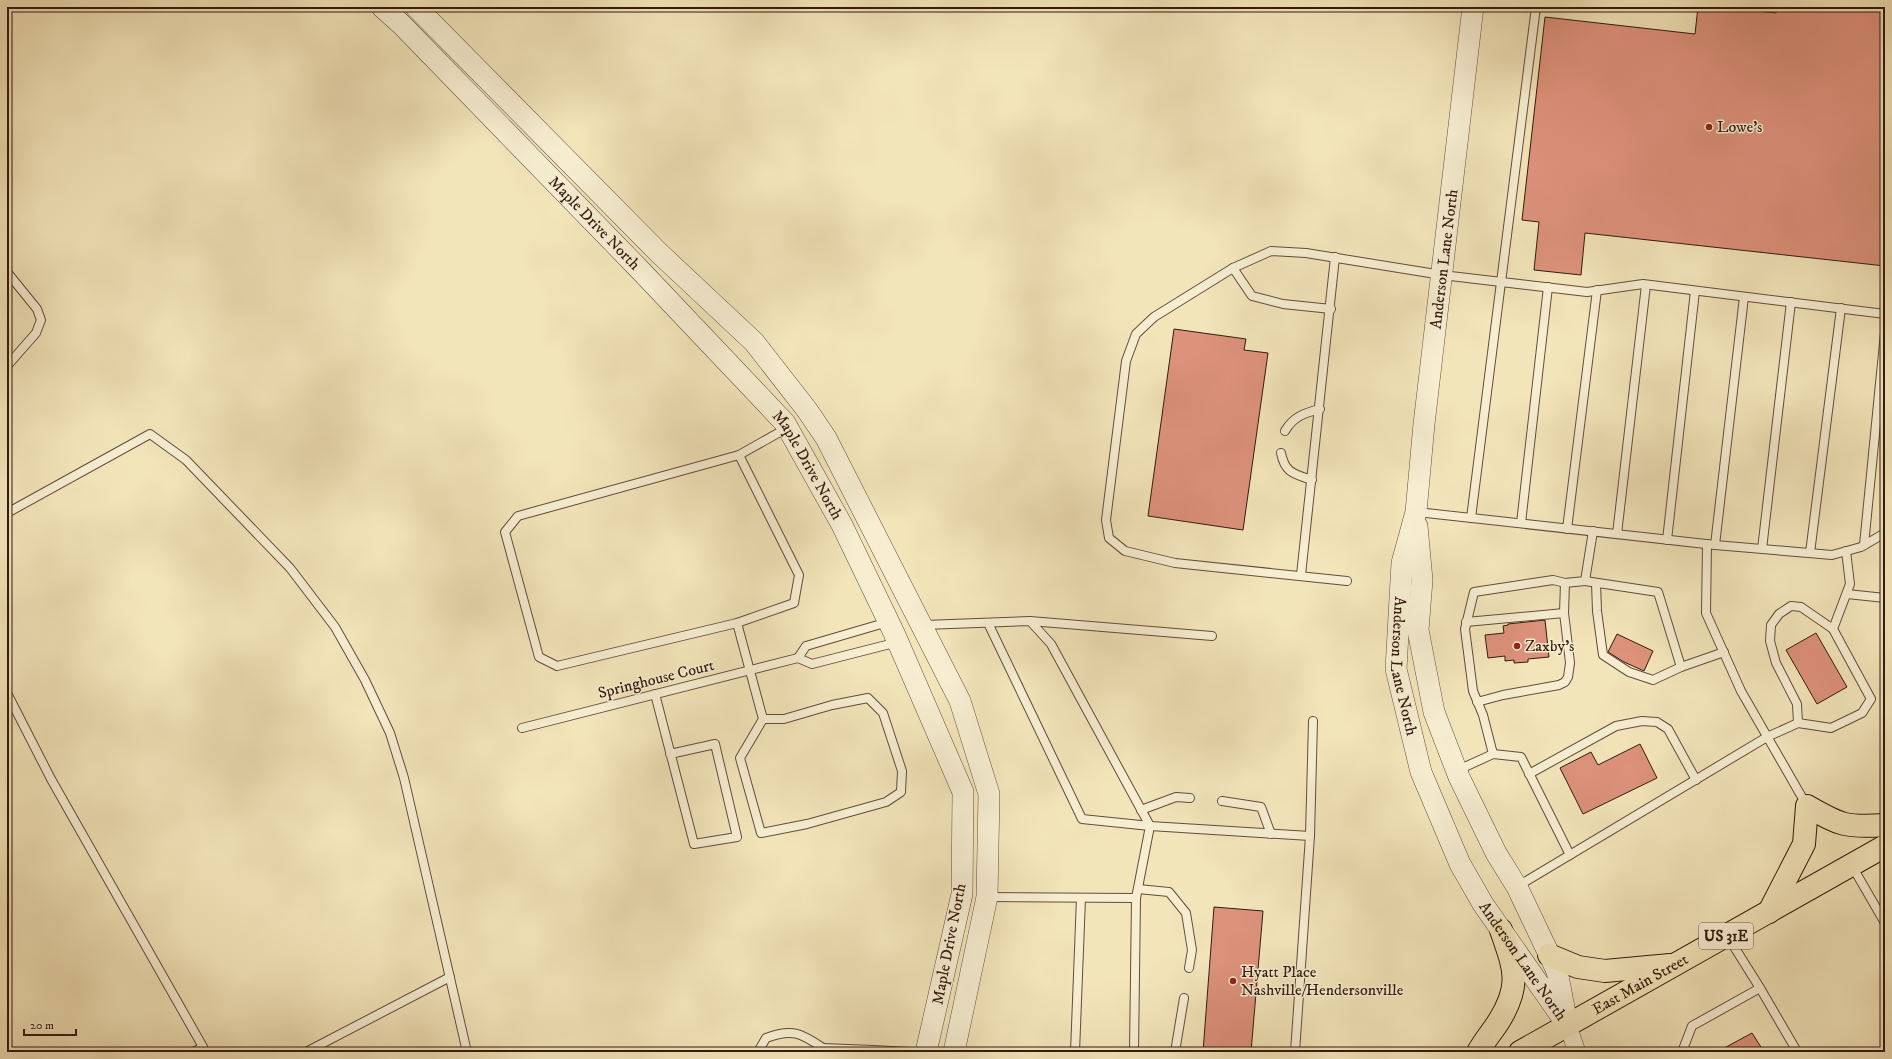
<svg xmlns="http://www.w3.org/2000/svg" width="1892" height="1059" viewBox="0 0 1892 1059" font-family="'IM FELL DW Pica',serif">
<rect width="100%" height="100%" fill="#f3e5ba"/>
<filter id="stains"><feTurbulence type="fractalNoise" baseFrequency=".005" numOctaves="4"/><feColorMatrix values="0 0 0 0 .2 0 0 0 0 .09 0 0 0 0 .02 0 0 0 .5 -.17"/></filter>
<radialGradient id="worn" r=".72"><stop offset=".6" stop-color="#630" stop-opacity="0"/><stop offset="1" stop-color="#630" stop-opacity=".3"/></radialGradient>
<!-- building -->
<g fill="#dd927c" stroke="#33190f">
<polygon points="1698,7 1719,7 1776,13 1776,7 1885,7 1885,266 1585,233 1581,275 1534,270 1539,222 1522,220 1545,17 1695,34"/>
<polygon points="1174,329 1246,339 1244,350 1268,353 1243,530 1148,516"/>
<polygon points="1545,620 1549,657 1528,659 1528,662 1514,663 1514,660 1505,661 1505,656 1488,658 1485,635 1504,633 1503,626 1508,625 1508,624"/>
<polygon points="1816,633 1847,687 1817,704 1786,650"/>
<polygon points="1617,634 1653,651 1644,671 1624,662 1608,652"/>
<polygon points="1640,744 1657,778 1583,814 1560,768 1591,752 1598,765"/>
<polygon points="1214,907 1263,911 1251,1052 1203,1052"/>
<polygon points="1752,1033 1764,1052 1717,1052"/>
</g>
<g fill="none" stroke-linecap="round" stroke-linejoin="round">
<defs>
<g id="service">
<polyline points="1233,268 1252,296 1283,304 1331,309"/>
<polyline points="7,272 37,309 41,320 36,333 7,366"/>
<path d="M1285 431C1293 417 1304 413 1320 409"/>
<path d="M1281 453C1285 473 1294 474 1312 480"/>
<polyline points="1417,512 1715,545 1832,555 1861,547 1885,533"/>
<polyline points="7,513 150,434 186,460 290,568 335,627 365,680 390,733 404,778 467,1052"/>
<polyline points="1471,518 1536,7"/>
<polyline points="1521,523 1548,287"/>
<polyline points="1567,529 1597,290"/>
<polyline points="1617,534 1646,285"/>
<polyline points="1667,540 1695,291"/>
<polyline points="1707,544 1706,613 1741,691 1807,806"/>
<polyline points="1715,545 1744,297"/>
<polyline points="1864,545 1885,333"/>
<polyline points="1762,549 1791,302"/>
<polyline points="1810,553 1841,308"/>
<polyline points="1301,575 1335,257"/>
<polyline points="1347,581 1175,563 1125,551 1109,538 1106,520 1126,361 1136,334 1154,317 1233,268 1271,251 1306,253 1442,275 1587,292 1643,284 1885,314"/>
<polyline points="1585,581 1658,592 1681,667 1724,652"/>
<polyline points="1596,583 1597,611 1603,655 1629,672 1653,680 1681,667"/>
<polyline points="1847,594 1885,598"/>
<polyline points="1030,621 1212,636"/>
<polyline points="888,622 806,646 798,658 812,664 898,642"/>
<polyline points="1466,622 1564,613"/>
<polyline points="737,623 557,666 539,657 505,532 518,516 739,455"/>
<polyline points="988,623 1082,819 1150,826 1136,898 988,897"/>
<polyline points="924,625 1030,621 1051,644 1150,826 1310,836 1295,1052"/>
<polyline points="1833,629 1850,584 1846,551"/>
<polyline points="7,693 51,779 203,1047 193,1052"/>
<polyline points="655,694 694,844 737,837 715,744 670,754"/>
<polyline points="1477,702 1503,695 1559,685 1565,682 1568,677 1570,663 1564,613 1565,583"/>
<polyline points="763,719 784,719 832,705 868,698 883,713 902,771 901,792 886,802 807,824 761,833 740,758 763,719 737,623 794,603 799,575 739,455 787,428"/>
<polyline points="522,728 798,658"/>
<polyline points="1493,754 1521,757 1570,855"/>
<polyline points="1458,770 1493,754 1483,715 1473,691 1465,629 1474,592 1553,580 1565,583 1585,581 1593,531"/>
<polyline points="1529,774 1616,726 1642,721 1657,722 1668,729 1696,780"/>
<polyline points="1222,801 1261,807 1271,834"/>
<polyline points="1141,810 1176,797 1190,798"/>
<polyline points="1310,836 1313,721"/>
<polyline points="1852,866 1885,923"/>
<polyline points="1518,886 1767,737 1798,723 1831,728 1862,713 1871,699 1833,629 1801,607 1791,606 1779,614 1771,625 1770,641 1776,663 1797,704 1798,723"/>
<polyline points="1138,889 1169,892 1186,913 1192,950 1189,968"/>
<polyline points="1760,988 1795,1048 1794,1052"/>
<polyline points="306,1052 450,977"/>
<path d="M758 1052 766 1038C792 1028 801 1033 823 1048"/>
<polyline points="824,1052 823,1048 874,1050"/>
<polyline points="874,1052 874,1050 909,1052"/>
<polyline points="1075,1052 1081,898"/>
<polyline points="1134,1052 1136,898"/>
<polyline points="1175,1052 1184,998"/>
<polyline points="1682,1052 1692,1026 1760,988 1728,937"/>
</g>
<polyline id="minor" points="1568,1026 1577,1052"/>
<g id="tertiary">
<path id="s1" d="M382 7 402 25 641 271 785 423 842 525 894 633 963 792 962 894 926 1052"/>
<polyline points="416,7 658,252 754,342 807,410 826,438 960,701 989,794 987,897 954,1052"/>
<path id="s2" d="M1473 7 1424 424 1416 512 1402 563 1396 669 1421 772 1460 864 1483 904 1568 1026"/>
<polyline points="1417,526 1422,580 1418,630 1434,712 1459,777 1496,853 1517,887 1557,971 1566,1018"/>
</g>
<g id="primary">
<path d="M1769 912 1804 844 1807 806C1840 825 1846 828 1885 825"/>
<polyline points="1549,955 1578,967 1605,971 1670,965"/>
<path d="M1478 1052C1484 1041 1492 1032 1499 1021 1522 984 1514 968 1501 930"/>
<path id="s3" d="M1520 1052 1885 846"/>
</g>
</defs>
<!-- service casing -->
<use href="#service" stroke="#634c3a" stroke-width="10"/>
<!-- minor casing -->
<use href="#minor" stroke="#634c3a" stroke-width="18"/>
<!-- tertiary casing -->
<use href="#tertiary" stroke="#634c3a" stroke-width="22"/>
<!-- primary casing -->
<use href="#primary" stroke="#33190f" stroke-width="24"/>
<!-- service -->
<use href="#service" stroke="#f7eed2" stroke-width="8"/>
<!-- minor -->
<use href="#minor" stroke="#f7eed2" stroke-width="17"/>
<!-- tertiary -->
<use href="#tertiary" stroke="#f7eed2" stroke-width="21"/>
<!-- primary -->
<use href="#primary" stroke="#f3e5ba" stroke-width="22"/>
</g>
<!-- markers -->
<g fill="#8f2418" stroke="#f7eed2" stroke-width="1.5">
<circle cx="1709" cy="127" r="4"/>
<circle cx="1517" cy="646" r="4"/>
<circle cx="1233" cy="981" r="4"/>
</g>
<g text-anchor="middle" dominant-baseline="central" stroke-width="3" stroke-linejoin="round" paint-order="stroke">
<!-- shield labels -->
<rect fill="#f7eed2" stroke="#6e594a" stroke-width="1" x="1699" y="923" width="54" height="26" rx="3"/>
<g font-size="15" font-weight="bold" fill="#33190f">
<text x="1726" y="936">US 31E</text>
</g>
<!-- poi labels -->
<g font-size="16" fill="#33190f" stroke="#f7eed2" text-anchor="start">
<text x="1717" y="127">Lowe's</text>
<text x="1525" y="646">Zaxby's</text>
<text x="1241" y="972">Hyatt Place<tspan x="1241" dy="18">Nashville/Hendersonville</tspan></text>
</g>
<!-- street labels -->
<g font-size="16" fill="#33190f" stroke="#f7eed2">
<text stroke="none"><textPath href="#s1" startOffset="303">Maple Drive North</textPath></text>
<text transform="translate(1444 259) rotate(-83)">Anderson Lane North</text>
<text stroke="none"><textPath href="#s1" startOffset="627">Maple Drive North</textPath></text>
<text stroke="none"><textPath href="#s2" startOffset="665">Anderson Lane North</textPath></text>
<text transform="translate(656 679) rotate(-14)">Springhouse Court</text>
<text transform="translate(949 944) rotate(-79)">Maple Drive North</text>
<text stroke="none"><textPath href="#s2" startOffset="989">Anderson Lane North</textPath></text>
<text stroke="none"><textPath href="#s3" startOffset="138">East Main Street</textPath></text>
</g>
</g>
<!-- margin -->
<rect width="1892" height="1059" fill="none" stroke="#f3e5ba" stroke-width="24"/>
<rect x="8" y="8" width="1876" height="1043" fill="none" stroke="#33190f" stroke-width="2"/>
<rect x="12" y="12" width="1868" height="1035" fill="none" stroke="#33190f"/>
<!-- scale -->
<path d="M24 1029v6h52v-6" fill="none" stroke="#33190f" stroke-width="2"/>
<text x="30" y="1029" font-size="12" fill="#33190f" stroke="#f7eed2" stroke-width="3" paint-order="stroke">20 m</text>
<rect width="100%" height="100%" filter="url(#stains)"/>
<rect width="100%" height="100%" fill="url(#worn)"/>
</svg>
